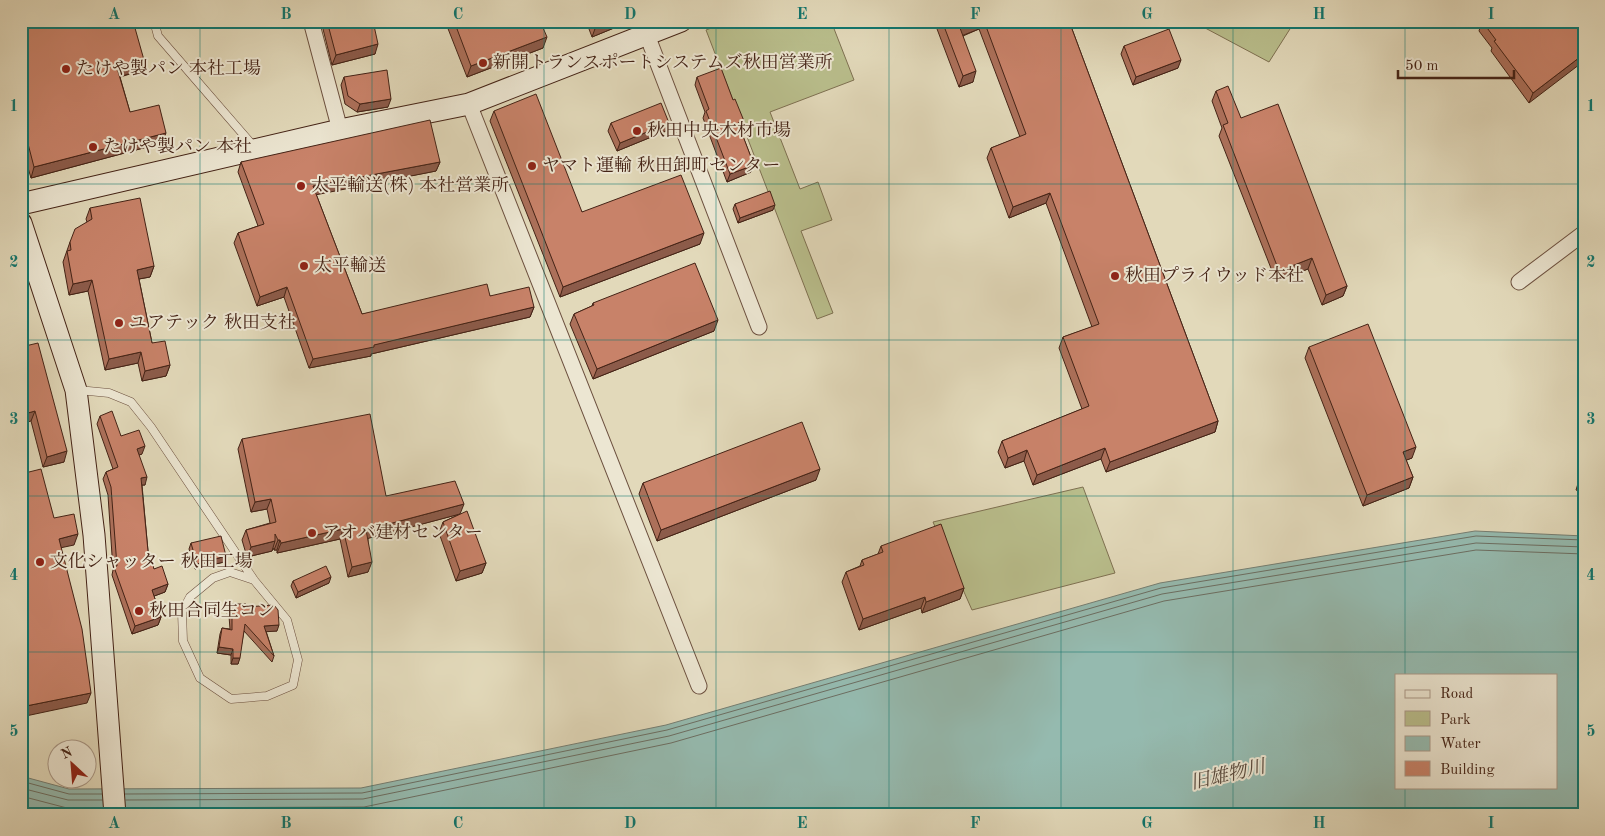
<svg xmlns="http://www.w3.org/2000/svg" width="1605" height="836" viewBox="0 0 1605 836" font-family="'Old Standard TT','Noto Serif JP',serif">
<rect width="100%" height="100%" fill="#e2d9ba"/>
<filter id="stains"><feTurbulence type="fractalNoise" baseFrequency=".004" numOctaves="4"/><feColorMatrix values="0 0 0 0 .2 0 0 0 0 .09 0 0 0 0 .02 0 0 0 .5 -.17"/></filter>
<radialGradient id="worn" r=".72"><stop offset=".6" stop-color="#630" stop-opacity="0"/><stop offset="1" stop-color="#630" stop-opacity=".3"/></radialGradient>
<!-- green -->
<g fill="#b9be8c" stroke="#7e7051">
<polygon points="730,21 831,21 854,80 770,112 800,189 818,182 832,220 801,231 833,313 817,319 706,30"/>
<polygon points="1192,21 1295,21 1269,62"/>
<polygon points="1083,487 1115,573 972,610 933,522"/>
</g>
<!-- water -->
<path fill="#95baaf" stroke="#757e72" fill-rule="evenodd" d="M1475 531 1584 536V815H21V776L69 789 361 788 666 725 1160 583ZM1396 675H1556V787H1396Z"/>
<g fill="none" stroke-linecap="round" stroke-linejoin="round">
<!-- shore -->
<g stroke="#6c6e62" stroke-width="1">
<polyline points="21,781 69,794 102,794"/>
<polyline points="21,788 68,800 102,800"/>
<polyline points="125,794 362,793 667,730 1161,588 1476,536 1584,540"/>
<polyline points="21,796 67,808 103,808"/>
<polyline points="126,800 363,799 669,736 1162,594 1476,543 1584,547"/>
<polyline points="126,808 364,807 671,743 1164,601 1476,550 1584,554"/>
</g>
<defs>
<g id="lane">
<polyline points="154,21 158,36 255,148"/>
<polyline points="78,390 109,393 131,402 151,427 254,580 287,620 298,660 293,685 267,696 231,699 200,678 183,641 182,612 190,597 213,578 230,572 254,580"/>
</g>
<g id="street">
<polyline points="311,21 340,130"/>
<polyline points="647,35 759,327"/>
<polyline points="469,104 699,686"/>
<polyline points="1519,282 1584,233"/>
</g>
<g id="secondary">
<polyline points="21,204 340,130 469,104 681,21"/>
<polyline points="21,223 76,390 94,535 115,815"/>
</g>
</defs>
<!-- lane casing -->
<use href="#lane" stroke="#6c503f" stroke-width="9"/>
<!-- street casing -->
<use href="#street" stroke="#6c503f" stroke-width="17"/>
<!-- secondary casing -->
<use href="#secondary" stroke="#442316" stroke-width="23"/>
<!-- lane -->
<use href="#lane" stroke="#ece6d2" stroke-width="8"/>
<!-- street -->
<use href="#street" stroke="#ece6d2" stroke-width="15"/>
<!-- secondary -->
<use href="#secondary" stroke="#ece6d2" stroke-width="21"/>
</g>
<!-- wall -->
<g fill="#ac705a" stroke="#442316">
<polygon points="21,21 140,71 120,77 130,112 162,143 31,178 22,147"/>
<polygon points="321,21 373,21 375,54 332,65"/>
<polygon points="445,21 540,21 543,48 467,77"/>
<polygon points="586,21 631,21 592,37"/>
<polygon points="934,21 1069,21 1218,421 1215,432 1106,472 1101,459 1033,485 1024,461 1005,468 998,452 1002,441 1082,409 1059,348 1063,337 1092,327 1046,203 1009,218 987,158 991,148 1020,137 979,29 963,36 973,82 959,87"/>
<polygon points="1482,21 1584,21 1529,103 1491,51 1492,48 1479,31"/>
<polygon points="1124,46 1178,68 1133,85 1121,54"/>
<polygon points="344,77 388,107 357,112 345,104 341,85"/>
<polygon points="697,77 741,129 740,129 754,165 751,172 727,182 703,118 705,112 695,85"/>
<polygon points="1216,91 1241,118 1347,286 1343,296 1322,305 1308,269 1276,281 1219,136 1222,128 1212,101"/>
<polygon points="494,111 582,212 700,244 560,297 490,121"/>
<polygon points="611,123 669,123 666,131 617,151 608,131"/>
<polygon points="241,162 440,162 436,171 316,194 362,314 490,296 534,307 530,317 371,354 371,356 309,368 284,297 257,306 234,243 238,233 258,226 238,172"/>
<polygon points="735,204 773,210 738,223 733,209"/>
<polygon points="90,208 154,266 150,277 139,279 152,343 170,365 166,376 142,381 138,363 105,370 88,291 69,295 63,262 70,242 87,222 86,219"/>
<polygon points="1584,283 1584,295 1580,293"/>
<polygon points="593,303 714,331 593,379 570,324 574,314 592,306"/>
<polygon points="21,347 64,462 43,467 31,421"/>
<polygon points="1309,347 1412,458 1406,460 1413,477 1409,488 1363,506 1305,358"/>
<polygon points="100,416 121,436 142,454 139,455 145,485 142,485 148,551 154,569 168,584 165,592 154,596 161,617 158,625 132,634 112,575 113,570 108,495 103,479 106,472 113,469 97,424"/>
<polygon points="1584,431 1584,440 1581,439"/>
<polygon points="242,439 386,496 460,514 486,563 482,573 456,581 439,533 443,522 460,514 368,538 368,572 348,577 340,539 277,553 277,550 274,550 273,548 272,551 247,557 242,540 246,530 270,523 267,509 251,512 238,449"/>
<polygon points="1584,464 1584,493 1576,490"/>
<polygon points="816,480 657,541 639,494 643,483"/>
<polygon points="191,543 226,556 224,562 195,569 189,549"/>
<polygon points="881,546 964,588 960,599 922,613 921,608 859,630 842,582 846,572 860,566 862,560 878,554"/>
<polygon points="293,581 329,583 296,598 291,586"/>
<polygon points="231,604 246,607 277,631 266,631 274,656 272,662 244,631 238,664 231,664 231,655 217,653 220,634 222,628 230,629 229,616 227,613"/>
</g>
<!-- shaded-wall -->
<g fill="#8c5b4a" stroke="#442316">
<polygon points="608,21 631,21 592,37 596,26"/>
<polygon points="977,21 982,21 979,29 956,38 960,28"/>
<polygon points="547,37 543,48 467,77 471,66"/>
<polygon points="378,44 375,54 332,65 336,55"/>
<polygon points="1584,54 1584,61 1529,103 1533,93"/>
<polygon points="144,60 140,71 114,78 117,68"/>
<polygon points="1181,60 1178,68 1133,85 1136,77"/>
<polygon points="976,71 973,82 959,87 963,76"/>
<polygon points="391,99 388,107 357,112 360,104"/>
<polygon points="744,121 741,129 736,131 738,123"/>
<polygon points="669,123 666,131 617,151 620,143"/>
<polygon points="166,133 162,143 31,178 34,167"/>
<polygon points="26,136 22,147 21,148 21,138"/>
<polygon points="440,162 436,171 310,196 313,186"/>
<polygon points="754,165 751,172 727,182 730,174"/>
<polygon points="1050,193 1046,203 1009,218 1013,207"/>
<polygon points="775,205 773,210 738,223 740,218"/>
<polygon points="704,233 700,244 560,297 563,287"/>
<polygon points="1312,258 1308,269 1276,281 1279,271"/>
<polygon points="154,266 150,277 133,280 137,270"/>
<polygon points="92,280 88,291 69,295 73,284"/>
<polygon points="1347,286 1343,296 1322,305 1326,295"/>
<polygon points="287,287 284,297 257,306 260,297"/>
<polygon points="534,307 530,317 371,354 371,356 309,368 313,359"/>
<polygon points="718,320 714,331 593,379 597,369"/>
<polygon points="141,352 138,363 105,370 109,359"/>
<polygon points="170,365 166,376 142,381 145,371"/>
<polygon points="35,411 31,421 21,424 21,415"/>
<polygon points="1218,421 1215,432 1106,472 1110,462"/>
<polygon points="145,446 142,454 134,457 137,449"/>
<polygon points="1416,447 1412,458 1399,463 1403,452"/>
<polygon points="1105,448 1101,459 1033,485 1037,475"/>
<polygon points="1027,450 1024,461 1005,468 1008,458"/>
<polygon points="67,451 64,462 43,467 47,457"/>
<polygon points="820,469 816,480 657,541 661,530"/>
<polygon points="147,477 145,485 138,485 141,478"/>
<polygon points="1413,477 1409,488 1363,506 1367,495"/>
<polygon points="271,499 267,509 251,512 255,502"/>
<polygon points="464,504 460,514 362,540 366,530"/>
<polygon points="343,529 340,539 277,553 281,543"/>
<polygon points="78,534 74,545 55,549 59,539"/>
<polygon points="278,540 280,540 277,550 274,550"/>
<polygon points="275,541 272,551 247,557 251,547"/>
<polygon points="226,556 224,562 195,569 197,564"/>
<polygon points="372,562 368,572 348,577 352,567"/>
<polygon points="486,563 482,573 456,581 460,571"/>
<polygon points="331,577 329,583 296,598 298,592"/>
<polygon points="168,584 165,592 149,598 152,590"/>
<polygon points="964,588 960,599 922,613 926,602"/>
<polygon points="925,597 921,608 859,630 863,619"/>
<polygon points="161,617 158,625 132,634 135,626"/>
<polygon points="279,625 277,631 262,632 264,626"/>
<polygon points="219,647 233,649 231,655 217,653"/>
<polygon points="233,658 240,658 238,664 231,664"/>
<polygon points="91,693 87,703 21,717 21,707"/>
</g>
<!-- building -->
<g fill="#c88269" stroke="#442316">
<polygon points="21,21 133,21 144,60 117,68 130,112 159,105 166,133 34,167 26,136 21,138"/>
<polygon points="327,21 373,21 378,44 336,55"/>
<polygon points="454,21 540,21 547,37 471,66"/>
<polygon points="594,21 608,21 596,26"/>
<polygon points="942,21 977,21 960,28 976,71 963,76"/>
<polygon points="984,21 1069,21 1218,421 1110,462 1105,448 1037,475 1027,450 1008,458 1002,441 1089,406 1063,337 1099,324 1050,193 1013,207 991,148 1026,134"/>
<polygon points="1482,21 1584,21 1584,54 1533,93 1494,41 1496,40"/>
<polygon points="1169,29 1181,60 1136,77 1124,46"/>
<polygon points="721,68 733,100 735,99 744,121 738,123 754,165 730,174 706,111 709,109 697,77"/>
<polygon points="387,70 391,99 360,104 348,96 344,77"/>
<polygon points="1228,86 1241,118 1278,104 1347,286 1326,295 1312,258 1279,271 1223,125 1228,123 1216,91"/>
<polygon points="536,94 582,212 681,175 704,233 563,287 494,111"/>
<polygon points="661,103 669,123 620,143 611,123"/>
<polygon points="430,120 440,162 313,186 362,314 487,284 490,296 529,287 534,307 374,345 374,347 313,359 287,287 260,297 238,233 264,224 241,162"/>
<polygon points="770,191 775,205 740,218 735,204"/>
<polygon points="140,198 154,266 137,270 152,343 165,341 170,365 145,371 141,352 109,359 92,280 73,284 67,251 71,250 70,242 75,229 92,219 90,208"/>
<polygon points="695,263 718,320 597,369 574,314 594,305 593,303"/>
<polygon points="1368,324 1416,447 1403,452 1413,477 1367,495 1309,347"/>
<polygon points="38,343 67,451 47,457 35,411 21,415 21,347"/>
<polygon points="112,411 121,436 139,430 145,446 137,449 147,477 141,478 148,551 154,569 162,566 168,584 152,590 161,617 135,626 114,567 117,566 111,487 106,472 118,467 100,416"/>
<polygon points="370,414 386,496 455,481 464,504 366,530 372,562 352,567 343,529 281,543 280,540 278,540 275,534 275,541 251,547 246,530 276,522 271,499 255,502 242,439"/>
<polygon points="802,422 820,469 661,530 643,483"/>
<polygon points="1584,465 1584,487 1578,485"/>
<polygon points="41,469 54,518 74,514 78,534 59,539 82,629 91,693 21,707 21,474"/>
<polygon points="467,511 486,563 460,571 443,522"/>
<polygon points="941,524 964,588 926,602 925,597 863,619 846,572 864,565 862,560 883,552 881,546"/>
<polygon points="221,536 226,556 197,564 191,543"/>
<polygon points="326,566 331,577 298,592 293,581"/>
<polygon points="231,604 246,604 246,607 274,605 278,610 279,625 264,626 274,656 245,624 240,658 233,658 233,649 219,647 222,628 232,630 232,610 229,608 231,607"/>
</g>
<!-- grid -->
<path fill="none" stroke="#0f766e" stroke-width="1" stroke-opacity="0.55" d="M200 21V815M372 21V815M544 21V815M716 21V815M889 21V815M1061 21V815M1233 21V815M1405 21V675M21 184H1584M21 340H1584M21 496H1584M21 652H1584M1405 787V815"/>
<!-- markers -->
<g fill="#8f2418" stroke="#ece6d2" stroke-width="2">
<circle cx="483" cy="63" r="5"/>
<circle cx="66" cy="69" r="5"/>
<circle cx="637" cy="131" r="5"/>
<circle cx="93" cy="147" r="5"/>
<circle cx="532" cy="166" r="5"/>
<circle cx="301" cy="186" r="5"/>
<circle cx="304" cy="266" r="5"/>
<circle cx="1115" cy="276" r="5"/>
<circle cx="119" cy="323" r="5"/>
<circle cx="312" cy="533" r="5"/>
<circle cx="40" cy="562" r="5"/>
<circle cx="139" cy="611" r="5"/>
</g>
<g text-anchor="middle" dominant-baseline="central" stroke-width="4" stroke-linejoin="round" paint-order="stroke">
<!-- poi labels -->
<g font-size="18" fill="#442316" stroke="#ece6d2" text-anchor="start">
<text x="493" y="63">新開トランスポートシステムズ秋田営業所</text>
<text x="76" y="69">たけや製パン 本社工場</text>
<text x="647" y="131">秋田中央木材市場</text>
<text x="103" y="147">たけや製パン 本社</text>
<text x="542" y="166">ヤマト運輸 秋田卸町センター</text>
<text x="311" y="186">太平輸送(株) 本社営業所</text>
<text x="314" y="266">太平輸送</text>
<text x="1125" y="276">秋田プライウッド本社</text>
<text x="129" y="323">ユアテック 秋田支社</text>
<text x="322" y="533">アオバ建材センター</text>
<text x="50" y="562">文化シャッター 秋田工場</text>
<text x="149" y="611">秋田合同生コン</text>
</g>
<!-- water labels -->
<g font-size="19" font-style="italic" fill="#58493c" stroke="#ece6d2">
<text transform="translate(1228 776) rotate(-13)">旧雄物川</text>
</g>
</g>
<!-- margin -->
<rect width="1605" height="836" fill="none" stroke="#e2d9ba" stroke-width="55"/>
<!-- legend -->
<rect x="1395" y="674" width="162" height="115" fill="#ece6d2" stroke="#a99887"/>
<rect x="1405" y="690" width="25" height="8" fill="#ece6d2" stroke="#a99887"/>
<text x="1440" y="698" font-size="15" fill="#442316">Road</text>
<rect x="1405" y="711" width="25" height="15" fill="#b9be8c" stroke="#a99887"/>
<text x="1440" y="724" font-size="15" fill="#442316">Park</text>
<rect x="1405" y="736" width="25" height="15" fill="#95baaf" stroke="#a99887"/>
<text x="1440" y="748" font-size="15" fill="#442316">Water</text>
<rect x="1405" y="761" width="25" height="15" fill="#c88269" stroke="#a99887"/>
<text x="1440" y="774" font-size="15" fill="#442316">Building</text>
<!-- north arrow -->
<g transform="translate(72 764) rotate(334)"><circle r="24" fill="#ece6d2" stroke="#a99887"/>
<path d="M0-4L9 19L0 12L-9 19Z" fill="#8f2418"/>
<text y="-8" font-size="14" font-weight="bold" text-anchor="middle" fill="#442316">N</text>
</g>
<!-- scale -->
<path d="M1398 70v8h116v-8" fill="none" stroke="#442316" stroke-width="2.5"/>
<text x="1405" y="70" font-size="15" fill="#442316" stroke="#ece6d2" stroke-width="4" paint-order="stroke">50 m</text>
<rect x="28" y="28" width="1550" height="780" fill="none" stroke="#0f766e" stroke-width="2"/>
<g font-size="16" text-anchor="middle" font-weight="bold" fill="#0f766e">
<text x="114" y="19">A</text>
<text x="286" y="19">B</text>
<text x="458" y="19">C</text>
<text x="630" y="19">D</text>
<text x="802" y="19">E</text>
<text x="975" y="19">F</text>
<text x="1147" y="19">G</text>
<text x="1319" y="19">H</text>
<text x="1491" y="19">I</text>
<text x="14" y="111">1</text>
<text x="1591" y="111">1</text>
<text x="14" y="267">2</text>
<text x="1591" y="267">2</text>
<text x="14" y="424">3</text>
<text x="1591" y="424">3</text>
<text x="14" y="580">4</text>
<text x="1591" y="580">4</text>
<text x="14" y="736">5</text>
<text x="1591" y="736">5</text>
<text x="114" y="828">A</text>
<text x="286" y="828">B</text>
<text x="458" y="828">C</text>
<text x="630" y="828">D</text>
<text x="802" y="828">E</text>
<text x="975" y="828">F</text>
<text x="1147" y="828">G</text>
<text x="1319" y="828">H</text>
<text x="1491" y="828">I</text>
</g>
<rect width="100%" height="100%" filter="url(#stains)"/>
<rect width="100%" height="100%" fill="url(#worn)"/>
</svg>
